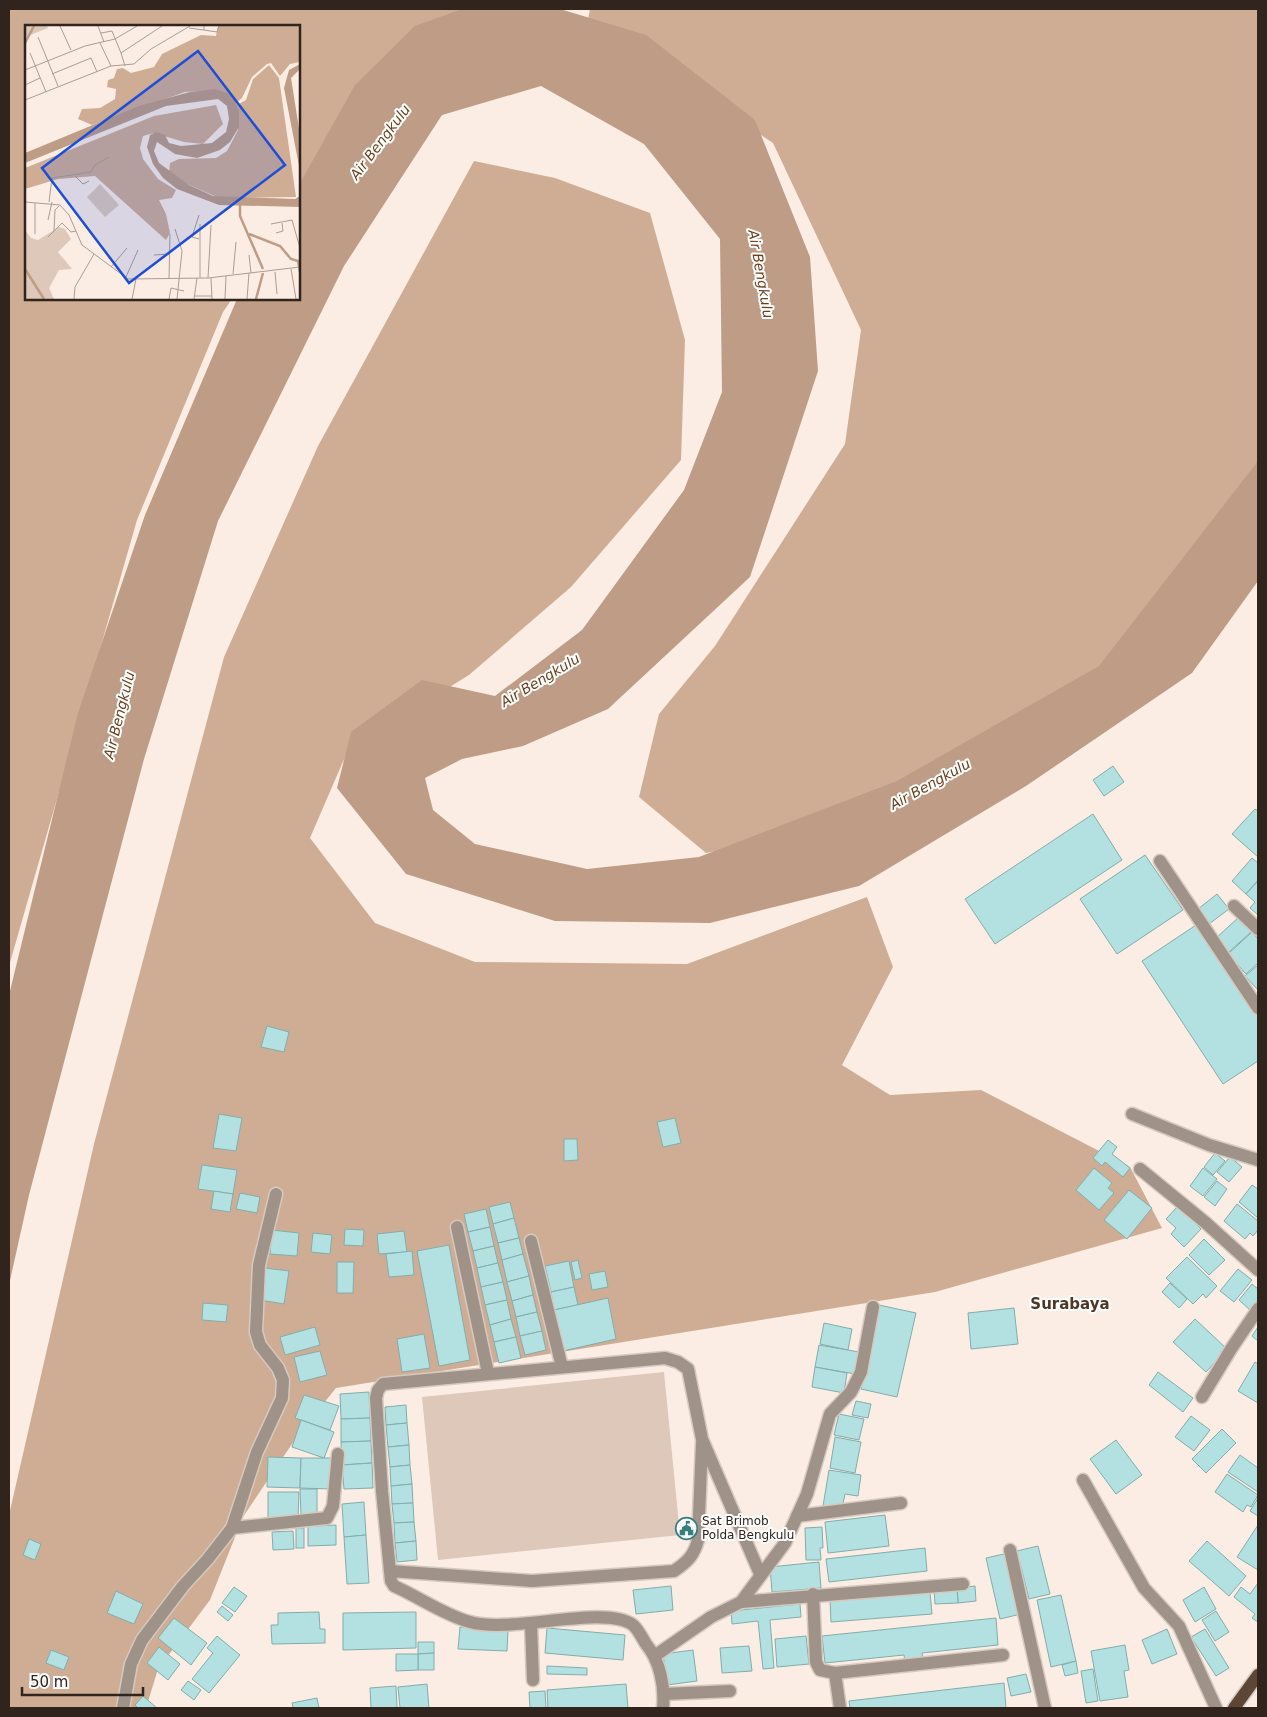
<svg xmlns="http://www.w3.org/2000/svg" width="1267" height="1717" viewBox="0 0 1267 1717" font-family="'DejaVu Sans',sans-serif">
<rect width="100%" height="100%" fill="#fbede4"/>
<!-- green -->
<polygon fill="#ddc8b9" points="664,1372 680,1535 438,1560 422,1397"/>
<!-- forest -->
<g fill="#cfad95">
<polygon points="9,9 468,9 299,199 299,26 26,26 26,299 232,299 223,312 137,520 9,966"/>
<polygon points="590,9 1258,9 1258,468 1146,637 954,761 781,839 706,853 639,797 659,714 715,646 845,444 861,330 773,143 588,20"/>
<polygon points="474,161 555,178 650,213 685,340 681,460 571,587 469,675 348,750 310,838 375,923 475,962 687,964 867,897 893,967 842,1065 890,1095 981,1090 1130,1167 1162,1228 935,1292 336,1388 298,1435 243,1517 210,1600 158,1669 146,1708 9,1708 9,1515 94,1144 224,657 318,446"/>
</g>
<!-- water -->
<polygon fill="#be9c85" points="462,9 560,9 646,35 755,120 810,257 818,371 750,577 608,709 523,746 462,759 425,778 433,810 475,844 587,869 699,857 897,781 1099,666 1258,461 1258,581 1192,673 1026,786 859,886 710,923 555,921 406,874 337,788 351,732 422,680 495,696 582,630 684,490 722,392 720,239 644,144 541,86 442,115 344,266 218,521 144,759 29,1195 9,1285 9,995 78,713 145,515 237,299 299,299 299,185 355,85 415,26"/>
<!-- building -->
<g fill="#b3e0e0" stroke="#81adac">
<polygon points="1113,766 1124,782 1104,796 1093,780"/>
<polygon points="1255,809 1258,811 1258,857 1232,834"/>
<polygon points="1093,814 1122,860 995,944 965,899"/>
<polygon points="1145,855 1183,910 1117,954 1080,899"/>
<polygon points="1252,858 1258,863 1258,880 1246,894 1232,881"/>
<polygon points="1258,881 1258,915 1250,908 1255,902 1246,894"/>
<polygon points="1217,894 1229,909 1209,924 1198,909"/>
<polygon points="1238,918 1251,932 1229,952 1216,938"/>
<polygon points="1199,923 1258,1013 1258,1061 1223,1084 1142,961"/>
<polygon points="1252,932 1258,939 1258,963 1246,974 1228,954"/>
<polygon points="1258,965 1258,990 1245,976"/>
<polygon points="267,1026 289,1032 284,1052 261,1047"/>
<polygon points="219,1114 242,1118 236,1151 213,1148"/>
<polygon points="675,1118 681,1143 663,1147 657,1122"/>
<polygon points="564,1139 577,1139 578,1160 564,1161"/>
<polygon points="1108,1140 1117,1147 1112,1154 1130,1168 1123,1177 1105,1162 1102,1166 1093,1158"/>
<polygon points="1215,1153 1225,1161 1213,1175 1204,1167"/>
<polygon points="1230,1157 1242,1167 1229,1182 1217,1172"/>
<polygon points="202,1165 237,1170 233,1194 198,1189"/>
<polygon points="1094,1168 1112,1183 1108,1188 1114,1193 1099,1210 1076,1190"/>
<polygon points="1203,1168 1217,1179 1203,1196 1190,1186"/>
<polygon points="1217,1181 1227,1189 1215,1206 1204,1197"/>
<polygon points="1252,1185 1258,1189 1258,1218 1239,1202"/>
<polygon points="1129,1190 1152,1208 1127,1239 1104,1220"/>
<polygon points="214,1191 233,1194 230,1212 211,1209"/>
<polygon points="240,1193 260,1197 257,1213 236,1209"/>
<polygon points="510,1202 514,1218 493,1224 489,1207"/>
<polygon points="1237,1204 1258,1221 1258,1230 1253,1236 1250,1233 1245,1239 1224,1221"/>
<polygon points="1178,1206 1201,1229 1184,1247 1171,1234 1176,1228 1166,1219"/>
<polygon points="486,1209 490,1227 468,1232 464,1214"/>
<polygon points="514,1218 519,1238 498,1243 493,1224"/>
<polygon points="490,1227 494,1246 473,1251 468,1232"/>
<polygon points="345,1229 364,1230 363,1246 344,1245"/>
<polygon points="272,1230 299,1233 297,1256 270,1254"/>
<polygon points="404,1231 407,1252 379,1254 377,1234"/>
<polygon points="313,1233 332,1235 330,1254 311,1252"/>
<polygon points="519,1238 523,1254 502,1260 498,1243"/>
<polygon points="1204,1239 1225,1260 1209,1275 1189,1255"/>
<polygon points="449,1245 470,1360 439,1366 417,1251"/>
<polygon points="494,1246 498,1263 477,1268 473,1251"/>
<polygon points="412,1251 414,1275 389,1277 386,1254"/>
<polygon points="523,1254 529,1276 507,1282 502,1260"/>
<polygon points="1187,1257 1217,1286 1206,1298 1203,1294 1193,1304 1166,1278"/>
<polygon points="578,1260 582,1278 575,1280 571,1262"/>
<polygon points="569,1261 574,1287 551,1292 545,1266"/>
<polygon points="337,1262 354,1262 353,1293 337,1293"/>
<polygon points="498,1263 503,1282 481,1287 477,1268"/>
<polygon points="265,1268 289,1271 284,1304 260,1300"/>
<polygon points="1238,1269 1252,1280 1234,1302 1220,1291"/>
<polygon points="605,1271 608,1287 592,1290 589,1274"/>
<polygon points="529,1276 533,1295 512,1301 507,1282"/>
<polygon points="503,1282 507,1300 485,1305 481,1287"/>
<polygon points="1170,1283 1187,1299 1179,1308 1162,1292"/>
<polygon points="1252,1284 1258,1289 1258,1300 1250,1310 1239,1300"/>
<polygon points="574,1287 578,1305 554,1310 551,1292"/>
<polygon points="533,1295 537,1312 516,1317 512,1301"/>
<polygon points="608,1298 616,1339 563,1351 554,1310"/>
<polygon points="507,1300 511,1319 490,1325 485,1305"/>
<polygon points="203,1303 228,1305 226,1322 202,1320"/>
<polygon points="879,1305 916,1313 897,1397 861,1389"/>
<polygon points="1014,1308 1018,1344 971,1349 968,1313"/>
<polygon points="537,1312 542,1331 520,1336 516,1317"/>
<polygon points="511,1319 516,1337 494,1342 490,1325"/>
<polygon points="1195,1319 1227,1349 1206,1372 1173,1342"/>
<polygon points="824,1323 852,1329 848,1350 820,1344"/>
<polygon points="315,1327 320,1345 285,1355 280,1337"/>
<polygon points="1258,1327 1258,1341 1252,1336"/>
<polygon points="542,1331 546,1350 525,1355 520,1336"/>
<polygon points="424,1334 430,1368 402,1372 397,1339"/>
<polygon points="516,1337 521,1358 499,1363 494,1342"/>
<polygon points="819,1345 859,1352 855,1374 815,1367"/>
<polygon points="320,1351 327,1375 300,1382 294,1357"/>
<polygon points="1255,1362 1258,1364 1258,1403 1238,1391"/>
<polygon points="815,1367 847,1373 844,1393 812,1387"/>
<polygon points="1158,1372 1193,1398 1183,1412 1149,1385"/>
<polygon points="369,1392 370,1418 341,1419 340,1394"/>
<polygon points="304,1395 339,1406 330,1430 295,1418"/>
<polygon points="856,1401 871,1404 868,1418 852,1415"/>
<polygon points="406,1405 407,1423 386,1425 385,1407"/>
<polygon points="839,1414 864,1419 859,1440 834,1435"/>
<polygon points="1191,1416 1210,1430 1194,1451 1175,1437"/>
<polygon points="370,1418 371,1441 341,1442 341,1419"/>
<polygon points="301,1420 334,1432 324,1458 292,1447"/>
<polygon points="407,1423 409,1445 388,1447 386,1425"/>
<polygon points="1222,1429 1236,1443 1206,1473 1192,1459"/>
<polygon points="835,1437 861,1442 855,1473 830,1468"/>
<polygon points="1116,1440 1142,1475 1116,1494 1090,1459"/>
<polygon points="371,1441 372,1463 342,1465 341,1442"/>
<polygon points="409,1445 410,1465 390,1467 388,1447"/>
<polygon points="1240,1455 1258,1468 1258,1492 1228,1472"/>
<polygon points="268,1457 301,1458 300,1488 267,1487"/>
<polygon points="301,1458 333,1458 332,1489 300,1488"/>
<polygon points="372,1463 373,1488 344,1489 342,1465"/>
<polygon points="410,1465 412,1484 391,1486 390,1467"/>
<polygon points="829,1470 861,1475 858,1496 845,1494 842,1509 823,1506"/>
<polygon points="1227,1474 1258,1495 1251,1507 1247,1505 1243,1512 1215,1492"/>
<polygon points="412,1484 413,1503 392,1504 391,1486"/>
<polygon points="300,1489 317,1489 317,1515 301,1515"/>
<polygon points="268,1492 299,1492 298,1519 268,1519"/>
<polygon points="1258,1498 1258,1516 1250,1511"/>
<polygon points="364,1502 366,1535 344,1537 342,1504"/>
<polygon points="413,1503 414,1522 394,1523 392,1504"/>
<polygon points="885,1515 889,1546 828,1553 825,1522"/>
<polygon points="316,1522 316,1526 336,1525 336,1545 308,1546 308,1526"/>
<polygon points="414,1522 416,1541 395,1543 394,1523"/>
<polygon points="1258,1525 1258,1570 1237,1557"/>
<polygon points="822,1527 823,1548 820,1548 821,1560 806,1560 805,1528"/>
<rect x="296" y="1528" width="8" height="20"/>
<polygon points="293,1531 294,1549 273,1550 272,1532"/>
<polygon points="366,1535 369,1583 347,1584 344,1537"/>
<polygon points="29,1539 41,1544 35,1560 23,1555"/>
<polygon points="416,1541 417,1560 397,1562 395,1543"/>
<polygon points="1207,1541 1246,1576 1229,1596 1189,1561"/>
<polygon points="1038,1546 1050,1594 1029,1599 1017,1551"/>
<polygon points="925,1548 927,1571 829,1582 826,1559"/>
<polygon points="1008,1553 1021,1614 1000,1619 986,1558"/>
<polygon points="819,1562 821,1588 772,1592 770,1567"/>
<polygon points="1258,1583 1258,1622 1252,1618 1255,1614 1234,1597 1241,1587 1250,1594"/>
<polygon points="671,1586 673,1610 636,1614 633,1590"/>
<polygon points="975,1586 976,1601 958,1603 957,1588"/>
<polygon points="234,1587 247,1596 235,1612 222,1603"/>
<polygon points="1204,1587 1216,1609 1195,1622 1183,1600"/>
<polygon points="957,1588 958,1603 935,1604 934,1589"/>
<polygon points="116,1591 143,1604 134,1624 107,1613"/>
<polygon points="930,1592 932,1614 831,1622 830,1600"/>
<polygon points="1061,1595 1076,1661 1051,1667 1037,1600"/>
<polygon points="800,1604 801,1617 770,1620 774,1668 763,1669 758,1621 732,1624 731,1611"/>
<polygon points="222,1606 233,1615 228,1621 217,1612"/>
<polygon points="1216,1611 1229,1632 1215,1641 1202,1620"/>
<polygon points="319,1612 320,1629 325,1629 325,1643 272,1644 271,1625 278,1625 278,1613"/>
<polygon points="416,1612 416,1648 343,1650 343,1613"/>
<polygon points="174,1618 207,1643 191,1665 158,1638"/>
<polygon points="996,1618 998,1645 922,1653 923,1660 905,1662 904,1655 825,1663 822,1636"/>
<polygon points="460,1627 508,1630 507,1651 458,1649"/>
<polygon points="547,1628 625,1635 623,1660 545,1653"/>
<polygon points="1167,1629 1177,1654 1152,1664 1142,1640"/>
<polygon points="1205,1629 1229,1668 1216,1676 1191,1637"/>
<polygon points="217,1636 240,1655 209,1693 192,1679 213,1653 207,1648"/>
<polygon points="806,1636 809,1664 777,1667 775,1639"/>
<polygon points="418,1642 434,1642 434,1653 418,1654"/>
<polygon points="1125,1645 1129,1670 1124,1671 1128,1697 1100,1701 1091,1651"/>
<polygon points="749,1646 752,1671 722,1673 720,1648"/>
<polygon points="159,1647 180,1664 168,1680 147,1663"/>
<polygon points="51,1650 69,1657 64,1670 46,1663"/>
<polygon points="693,1650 697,1681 667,1685 663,1654"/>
<polygon points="434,1653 434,1670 418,1670 418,1654"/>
<polygon points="396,1654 418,1654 418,1670 396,1671"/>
<polygon points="1076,1661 1078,1673 1065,1676 1062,1665"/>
<polygon points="547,1666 587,1668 587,1675 547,1674"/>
<polygon points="1093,1669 1098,1701 1086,1703 1081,1671"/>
<polygon points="1026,1674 1031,1692 1011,1696 1007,1678"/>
<polygon points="188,1681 201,1690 194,1700 181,1690"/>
<polygon points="1004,1683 1006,1708 850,1708 849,1701"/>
<polygon points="427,1684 429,1708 400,1708 398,1687"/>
<polygon points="626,1684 628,1708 548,1708 547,1690"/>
<polygon points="396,1686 397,1708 371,1708 370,1688"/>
<polygon points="545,1691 546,1708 530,1708 529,1692"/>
<polygon points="143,1696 157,1708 138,1708 135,1705"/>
<polygon points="317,1698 319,1708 293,1708 292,1703"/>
</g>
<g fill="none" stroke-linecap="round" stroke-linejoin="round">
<defs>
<g id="minor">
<polyline points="1160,861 1258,1008"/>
<polyline points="1234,906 1258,929"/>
<polyline points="1132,1114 1209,1145 1258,1160"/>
<polyline points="1140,1169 1206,1223 1258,1270"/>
<polyline points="457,1227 488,1373"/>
<polyline points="531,1241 562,1367"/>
<polyline points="1202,1397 1231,1349 1258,1309"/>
<polyline points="1083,1480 1144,1588 1179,1626 1216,1708"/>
<polyline points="797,1516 901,1503"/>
<polyline points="232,1528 327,1518 333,1506 338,1454"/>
<polyline points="1010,1550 1045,1708"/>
<path d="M390 1571 532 1581 674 1571C687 1562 694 1556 698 1540L702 1443"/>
<polyline points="813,1594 816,1662 820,1670 835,1673 1003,1655"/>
<polyline points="741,1602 963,1584"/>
<polyline points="531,1624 533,1680"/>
<polyline points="656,1655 711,1617 741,1602 785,1543 807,1494 830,1414 851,1392 861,1372 873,1307"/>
<polyline points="835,1673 840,1708"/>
<polyline points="664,1694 730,1691"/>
<polyline points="123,1708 131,1664 142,1640 183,1586 207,1560 232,1528 257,1452 282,1398 283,1380 278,1368 260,1345 256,1332 259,1265 276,1194"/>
<path d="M663 1708C665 1686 660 1661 646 1644 642 1638 638 1629 633 1625 604 1604 512 1634 470 1622 444 1615 419 1597 394 1586L391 1581 382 1491 376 1398 378 1390 383 1384 665 1358 678 1362 688 1369 702 1439 760 1574"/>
</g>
<polyline id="major" points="1234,1708 1258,1675"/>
</defs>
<!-- minor casing -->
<use href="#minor" stroke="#d6c9c0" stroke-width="15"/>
<!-- major casing -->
<use href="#major" stroke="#d6c9c0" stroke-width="15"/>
<!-- minor -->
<use href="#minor" stroke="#9f9288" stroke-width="12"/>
<!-- major -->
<use href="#major" stroke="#5d4636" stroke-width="12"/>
</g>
<!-- icons -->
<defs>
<symbol id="civic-ring" viewBox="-11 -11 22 22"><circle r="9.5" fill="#fff" stroke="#377f7f" stroke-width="1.5"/><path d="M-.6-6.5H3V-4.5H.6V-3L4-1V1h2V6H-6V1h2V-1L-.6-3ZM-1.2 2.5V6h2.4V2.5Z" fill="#377f7f"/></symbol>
</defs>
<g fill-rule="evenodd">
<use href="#civic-ring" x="674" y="1516" width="25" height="25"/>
</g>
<g text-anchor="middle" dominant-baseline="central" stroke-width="4" stroke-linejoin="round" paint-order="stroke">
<!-- poi labels -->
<g font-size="12" fill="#30241c" stroke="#fff" text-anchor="start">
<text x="702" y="1521">Sat Brimob<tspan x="702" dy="14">Polda Bengkulu</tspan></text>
</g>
<!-- water labels -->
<g font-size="14" font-style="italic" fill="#6d3f1a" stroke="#fff">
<text transform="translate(380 142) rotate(-53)">Air Bengkulu</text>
<text transform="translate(761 274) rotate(80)">Air Bengkulu</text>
<text transform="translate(540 680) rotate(-31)">Air Bengkulu</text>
<text transform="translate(119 715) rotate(-76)">Air Bengkulu</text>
<text transform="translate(930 784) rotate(-29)">Air Bengkulu</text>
</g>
<!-- quarter labels -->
<g font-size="15" font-weight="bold" fill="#513725" stroke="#fff">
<text x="1070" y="1304">Surabaya</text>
</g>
</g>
<!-- overview -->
<g transform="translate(25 25)">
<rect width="275" height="275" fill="#fbede4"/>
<path d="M0 1H22L23 3 0 12ZM75 159 94 180 80 192 62 172ZM34 202 40 204 46 214 33 227 47 244 34 245 24 263 29 274H0V205L6 213 13 215Z" fill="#ddc8b9"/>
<path d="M193 1H275V37L265 39 255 51 246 38 242 39 227 52 217 73 210 79 191 65 160 67 67 100 53 94 57 84 75 83 90 74 91 64 82 62 83 55 89 53 92 44 98 43 106 48 129 42 137 29 176 10 191 11ZM244 40 254 53 271 172 194 173 151 154 144 148 145 138 154 134 191 133 202 126 213 105 212 80 221 75 228 54ZM191 80 198 99 178 119 159 117 129 108 118 111 115 123 118 134 133 154 151 165 147 173 134 175 141 189 145 208 141 215 70 151 33 154 0 164V143L129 91Z" fill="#cfad95"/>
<path d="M275 39V44L266 53 275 110V146L259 63 264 45ZM190 64 209 71 214 87V102L205 117 195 125 172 133 150 129 132 117 129 126 134 138 164 160 188 171 270 174 275 171V182L194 180 152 164 138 153 128 139 122 122 125 110 131 107 140 110 144 118 156 121 187 118 201 107 204 94 202 81 193 74 141 81 0 138V128L114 81 165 67Z" fill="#be9c85"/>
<path fill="none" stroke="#be9c85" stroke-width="2.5" d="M0 18 9 1M215 179V191L238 244M224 209 255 221 266 234 273 236 275 247M0 244 19 274M231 274 238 248"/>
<path fill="none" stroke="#aa9d94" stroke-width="1" d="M35 1 46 25M73 1 79 17M164 3 179 5V1M179 5 192 7 194 1M76 8 87 6 96 28M13 12 33 61M75 18 86 41M5 28 21 67M100 41 96 28 137 1M0 45 60 21 90 14 112 1M27 49 66 33 72 47M0 60 15 53M0 75 86 41 109 39 126 24 165 1M50 151 58 159 64 156M0 177 35 180 44 190 57 220 103 254 183 253 275 242M24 177 27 153 66 147 70 140 84 132M23 195 27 177M246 199 267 195 275 223M150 204 157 226 152 274M29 206 30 185 34 181M251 208 258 206 257 198M10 209V178M23 212 37 198 46 207 51 206M174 214 167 212 174 190M129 230 144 229M224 230 226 248M86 242 102 223M266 244 271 274M250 247 252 269M208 249 211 217M101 252 113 225M144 253 145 209M175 253V199M183 253 186 200M186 253 187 274M170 271H187M49 274 50 262 69 229M107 274 111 254M144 274 146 263 159 266M169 274 172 253M200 274 201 251M222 274 224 248"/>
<path fill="#1d4ed8" fill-opacity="0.15" stroke="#1d4ed8" stroke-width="2.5" d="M173 26 260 140 104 258 17 143Z"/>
<rect width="275" height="275" fill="none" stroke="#30241c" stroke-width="2.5"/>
</g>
<!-- border -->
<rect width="1267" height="1717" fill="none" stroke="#30241c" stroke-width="20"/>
<!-- scale -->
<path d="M22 1687v8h121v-8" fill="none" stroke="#30241c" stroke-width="2.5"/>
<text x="30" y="1687" font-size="15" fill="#30241c" stroke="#ffffff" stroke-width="4" paint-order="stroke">50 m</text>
</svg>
